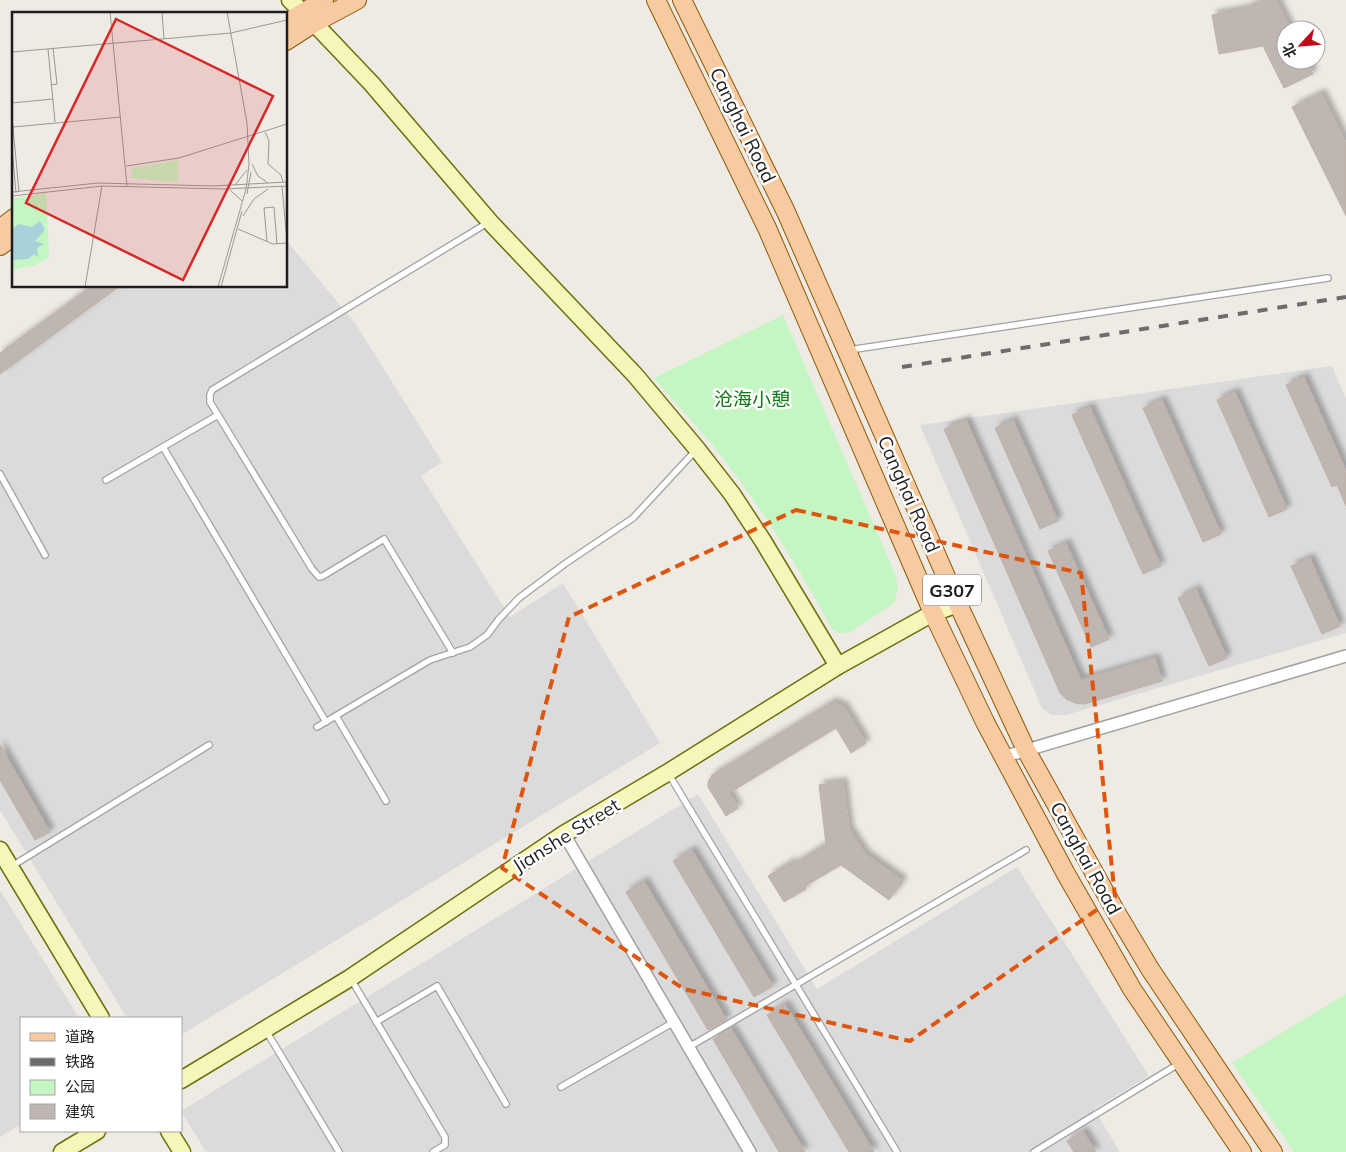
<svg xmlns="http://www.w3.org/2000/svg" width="1346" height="1152" viewBox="0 0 1346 1152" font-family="Mulish,'Noto Sans SC',sans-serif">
<defs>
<filter id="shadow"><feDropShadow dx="4.5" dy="-4.5" stdDeviation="2.5" flood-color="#0004"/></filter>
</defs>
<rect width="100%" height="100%" fill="#eeeae4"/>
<!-- residential -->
<g fill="#dcdbdb">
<polygon points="286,240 355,323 442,462 421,476 510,617 563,583 660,743 181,1035 181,1018 127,1018 0,810 0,374 123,286 286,286"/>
<polygon points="1332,366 1346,399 1346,633 1066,715 1052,715 1042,708 920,425"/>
<polygon points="698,794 817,989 1017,867 1149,1076 1094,1109 1120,1152 206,1152 181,1111"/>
<polygon points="0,890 79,1018 21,1018 21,1124 0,1137"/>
</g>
<!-- park -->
<g fill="#c3f6c3">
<path d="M783 315 896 576 898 589 894 603 850 632 841 634 832 629C799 568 762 508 719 453 698 427 675 403 654 378Z"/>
<polygon points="1346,994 1346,1152 1294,1152 1232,1063"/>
</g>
<!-- building -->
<g fill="#bfb6b1" stroke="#bfb0a7" filter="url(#shadow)">
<polygon points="1262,0 1276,0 1291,30 1286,30 1286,60 1306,60 1313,74 1284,88 1263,46 1219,54 1212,15 1245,9"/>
<polygon points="1321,93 1346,143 1346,216 1292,107"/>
<polygon points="92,286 120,286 0,374 0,353"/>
<polygon points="1304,377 1346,471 1346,506 1337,485 1332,487 1286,385"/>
<polygon points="1235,392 1287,509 1269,517 1217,400"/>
<polygon points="1162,400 1221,534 1203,542 1143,408"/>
<polygon points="1090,407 1161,566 1143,574 1072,415"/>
<polygon points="966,420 1081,680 1155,658 1162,681 1085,704 1075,703 1066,699 1060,693 944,429"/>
<polygon points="1013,420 1058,521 1040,529 995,428"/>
<polygon points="1066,543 1109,639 1091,647 1048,551"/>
<polygon points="1310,558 1340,626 1322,634 1291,566"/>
<polygon points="1196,589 1227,658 1209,666 1178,598"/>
<polygon points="832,702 844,707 866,743 851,753 836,728 729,793 738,808 726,816 708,787 708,782 712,775"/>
<polygon points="0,745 50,832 35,840 0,780"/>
<polygon points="843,782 849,829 865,854 903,881 889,900 841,865 805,886 806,889 784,902 768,876 791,862 792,865 826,844 819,785"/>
<polygon points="692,850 773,986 754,997 673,861"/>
<polygon points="644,881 725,1017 726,1020 708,1030 626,892"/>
<polygon points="785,1004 874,1152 849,1152 767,1015"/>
<polygon points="731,1028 805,1152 779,1152 713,1039"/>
<polygon points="1083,1131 1096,1152 1074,1152 1067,1141"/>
</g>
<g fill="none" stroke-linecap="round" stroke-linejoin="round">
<defs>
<g id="lane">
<polyline points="849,350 1328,278"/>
<polyline points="163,447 326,722"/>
<polyline points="0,474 45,555"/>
<polyline points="106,480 218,415"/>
<polyline points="453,653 384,539 323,576 319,577 312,569 210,402 210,395 212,390 489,222"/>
<polyline points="336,716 386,801"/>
<polyline points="317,727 430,660 470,647 487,635 499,619 519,598 566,563 633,518 696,450"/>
<polyline points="668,773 897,1152"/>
<polyline points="12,866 209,745"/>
<polyline points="351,979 445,1137 445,1145 433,1152"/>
<polyline points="376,1022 437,986 506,1104"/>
<polyline points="265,1029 339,1152"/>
<polyline points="689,1047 1026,850"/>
<polyline points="561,1087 674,1022"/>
<polyline points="1034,1152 1180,1063"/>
</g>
<g id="street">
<polyline points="1003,757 1346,656"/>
<polyline points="564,834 750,1152"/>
</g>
<g id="secondary">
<polyline points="290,0 314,23 371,83 490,222 635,375 697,449 732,494 763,541 838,666"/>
<polyline points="0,850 101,1018"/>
<polyline points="181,1080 350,978 564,834 667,773 838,666 933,613 958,604"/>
<polyline points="169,1131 182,1152"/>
<polyline points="62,1152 97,1131"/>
</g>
<g id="primary">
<polyline points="656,0 767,228 933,613 985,722 1066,874 1132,989 1242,1152"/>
<polyline points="682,0 786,212 958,604 1026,750 1116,912 1150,969 1273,1152"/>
<polyline points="286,23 324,0"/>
<polyline points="286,41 314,23 357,0"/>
<polyline points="0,229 14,218"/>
<polyline points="0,246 14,236"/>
</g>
</defs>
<!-- lane casing -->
<use href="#lane" stroke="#a2a2a2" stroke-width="8"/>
<!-- street casing -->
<use href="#street" stroke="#a2a2a2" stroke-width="14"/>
<!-- secondary casing -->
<use href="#secondary" stroke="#6c6f0a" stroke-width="19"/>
<!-- primary casing -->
<use href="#primary" stroke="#905907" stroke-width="20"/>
<!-- lane -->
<use href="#lane" stroke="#fff" stroke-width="5.5"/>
<!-- street -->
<use href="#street" stroke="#fff" stroke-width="11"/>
<!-- secondary -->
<use href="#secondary" stroke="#f6f5ba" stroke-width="16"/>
<!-- primary -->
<use href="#primary" stroke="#f7cba1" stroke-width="18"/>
<!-- rail -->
<polyline stroke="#6c6c6c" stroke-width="4" stroke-dasharray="10 10" stroke-linecap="butt" points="902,367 1346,297"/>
</g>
<!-- marked area -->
<path fill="none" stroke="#de560d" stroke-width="4" stroke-dasharray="10 6" stroke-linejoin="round" d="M796 510 1081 573 1115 897 910 1041 684 989 502 868 569 617Z"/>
<g text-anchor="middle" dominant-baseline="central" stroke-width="5" stroke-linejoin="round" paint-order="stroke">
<!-- shield labels -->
<rect fill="#fff" stroke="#626262" stroke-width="1" x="923" y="574.5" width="58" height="31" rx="4"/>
<g font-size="18" font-weight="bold" fill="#1e1e1e">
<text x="952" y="590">G307</text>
</g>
<!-- street labels -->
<g font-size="19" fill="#1e1e1e" stroke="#fff">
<text transform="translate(743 125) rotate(64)">Canghai Road</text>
<text transform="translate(909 494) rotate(66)">Canghai Road</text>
<text transform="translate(566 835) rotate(-32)">Jianshe Street</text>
<text transform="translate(1086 858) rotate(61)">Canghai Road</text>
</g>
<!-- park labels -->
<g font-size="19" fill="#117712" stroke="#fff">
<text x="752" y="399">沧海小憩</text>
</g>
</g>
<!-- overview -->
<g transform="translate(12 12)">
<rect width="275" height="275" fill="#eeeae4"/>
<path d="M166 148V170L119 166 120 156ZM34 181 37 246 23 253 0 258V187Z" fill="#c3f6c3"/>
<path d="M28 209 33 218 23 229 32 232 25 236 26 245 22 242 16 247 0 248V217L7 212 20 215Z" fill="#a7d2da"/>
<path fill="none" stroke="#9b9895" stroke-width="1" d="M98 0 115 174M150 0 152 27M36 37 43 110M0 40 219 21 275 8M39 73 45 72 41 36M0 91 41 87M0 105 7 180M1 115 109 105M253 120 257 129 256 152 269 163 271 170M0 135 4 181M240 152 246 164 256 171M114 154 167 146 275 112M223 173 235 158M270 174 275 229M218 178 230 189M0 180 86 171 201 174 275 170M235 182 239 160M0 184 90 174 212 177 275 174M231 204 242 187 256 177M226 217 261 232 275 231M255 229 252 196 262 195 265 232M73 275 90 174M206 275 234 177 237 152 235 111 215 0M209 275 230 199"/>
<path fill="#d62828" fill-opacity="0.15" stroke="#d62828" stroke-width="2.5" d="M104 7 261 84 171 268 14 191Z"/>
<rect width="275" height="275" fill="none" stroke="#1e1e1e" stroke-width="2.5"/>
</g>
<!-- legend -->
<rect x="20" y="1017" width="162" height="115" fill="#ffffff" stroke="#a5a5a5"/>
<rect x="30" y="1033" width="25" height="8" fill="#f7cba1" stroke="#a5a5a5"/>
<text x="65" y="1042" font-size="15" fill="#1e1e1e">道路</text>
<rect x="30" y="1058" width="25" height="8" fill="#6c6c6c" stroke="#a5a5a5"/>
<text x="65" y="1067" font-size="15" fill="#1e1e1e">铁路</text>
<rect x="30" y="1080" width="25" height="15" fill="#c3f6c3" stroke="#a5a5a5"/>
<text x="65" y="1092" font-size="15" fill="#1e1e1e">公园</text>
<rect x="30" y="1104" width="25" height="15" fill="#bfb6b1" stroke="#a5a5a5"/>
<text x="65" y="1117" font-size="15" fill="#1e1e1e">建筑</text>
<!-- north arrow -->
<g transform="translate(1301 45) rotate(244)"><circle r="24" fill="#ffffff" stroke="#a5a5a5"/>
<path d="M0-4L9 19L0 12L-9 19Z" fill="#c20a18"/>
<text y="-8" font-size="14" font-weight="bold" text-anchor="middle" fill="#1e1e1e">北</text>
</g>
</svg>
